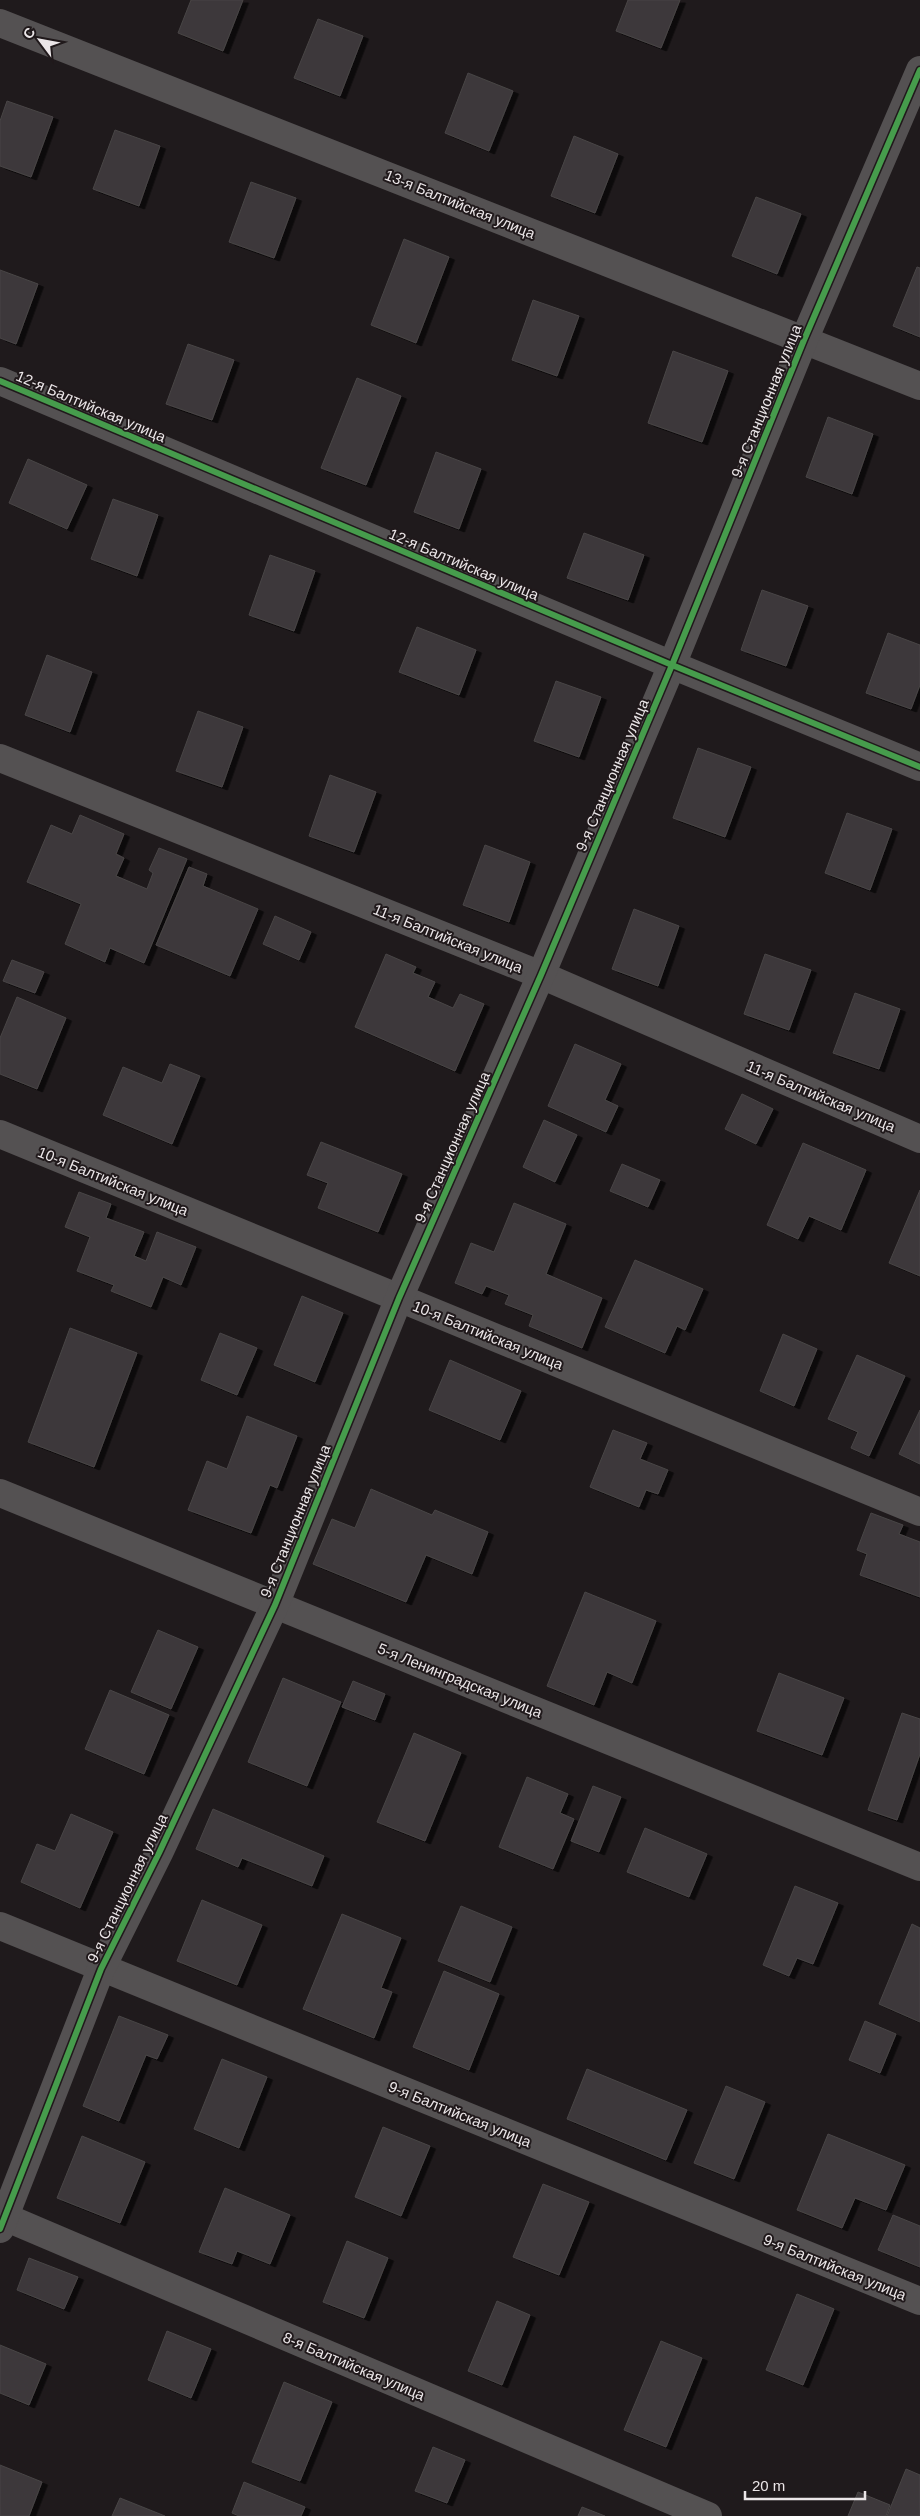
<svg xmlns="http://www.w3.org/2000/svg" width="920" height="2516" viewBox="0 0 920 2516" font-family="Helvetica,sans-serif">
<defs>
<filter id="shadow"><feDropShadow dx="5.5" dy="3" stdDeviation="0" flood-color="#0009"/></filter>
</defs>
<rect width="100%" height="100%" fill="#1f1a1c"/>
<!-- building -->
<g fill="#3c393a" stroke="#494546" filter="url(#shadow)">
<polygon points="191,0 243,0 223,51 178,33"/>
<polygon points="628,0 680,0 661,48 616,31"/>
<polygon points="318,19 363,36 340,96 294,78"/>
<polygon points="468,73 513,91 489,151 445,133"/>
<polygon points="7,101 53,117 31,177 0,166 0,121"/>
<polygon points="115,130 160,146 139,206 93,189"/>
<polygon points="574,136 618,154 595,213 551,196"/>
<polygon points="251,182 296,198 274,258 229,242"/>
<polygon points="756,197 801,214 777,274 732,256"/>
<polygon points="404,239 449,257 416,343 371,325"/>
<polygon points="917,267 920,268 920,337 893,326"/>
<polygon points="0,270 38,284 16,344 0,338"/>
<polygon points="533,300 579,316 557,376 512,360"/>
<polygon points="188,344 234,360 212,420 166,404"/>
<polygon points="673,351 728,371 702,442 648,423"/>
<polygon points="357,378 401,396 366,485 321,468"/>
<polygon points="828,417 873,434 852,494 806,477"/>
<polygon points="436,452 481,469 459,529 414,512"/>
<polygon points="28,459 87,485 67,529 9,503"/>
<polygon points="113,499 158,515 137,576 91,559"/>
<polygon points="584,533 644,555 628,600 567,578"/>
<polygon points="270,555 315,571 294,631 249,615"/>
<polygon points="762,590 808,606 786,666 741,650"/>
<polygon points="417,627 476,650 459,695 399,672"/>
<polygon points="888,633 920,645 920,685 911,709 866,693"/>
<polygon points="47,655 92,672 70,732 25,715"/>
<polygon points="556,681 601,697 579,757 534,741"/>
<polygon points="198,711 243,727 222,787 176,771"/>
<polygon points="698,748 751,767 725,837 673,818"/>
<polygon points="330,775 376,792 354,852 309,836"/>
<polygon points="847,813 892,829 870,890 825,873"/>
<polygon points="80,815 124,834 116,854 124,858 116,876 147,889 153,873 149,870 159,848 187,859 144,963 110,948 105,962 65,944 81,904 27,882 51,825 72,834"/>
<polygon points="485,845 530,862 509,922 463,905"/>
<polygon points="189,867 207,874 203,886 258,909 230,976 156,945"/>
<polygon points="634,909 679,926 658,986 612,969"/>
<polygon points="275,916 311,932 299,960 263,944"/>
<polygon points="386,954 416,967 413,973 435,982 428,997 453,1008 460,994 484,1004 455,1071 355,1027"/>
<polygon points="765,954 811,970 789,1030 744,1014"/>
<polygon points="12,960 44,972 35,993 3,981"/>
<polygon points="855,993 900,1009 879,1069 833,1053"/>
<polygon points="17,997 66,1018 37,1089 0,1074 0,1038"/>
<polygon points="575,1044 621,1064 605,1100 618,1106 606,1132 548,1106"/>
<polygon points="170,1064 200,1076 172,1144 103,1115 123,1067 162,1083"/>
<polygon points="742,1094 773,1109 756,1144 725,1129"/>
<polygon points="544,1120 577,1135 555,1182 523,1167"/>
<polygon points="321,1142 402,1174 378,1232 318,1208 328,1183 307,1175"/>
<polygon points="803,1143 866,1170 841,1230 809,1216 798,1239 767,1225"/>
<polygon points="622,1164 660,1180 648,1207 610,1191"/>
<polygon points="920,1190 920,1276 889,1263"/>
<polygon points="79,1192 111,1204 106,1218 144,1232 134,1256 146,1261 157,1232 196,1247 181,1285 163,1277 151,1307 111,1291 114,1285 77,1271 90,1237 65,1227"/>
<polygon points="514,1203 566,1224 546,1274 602,1298 582,1348 529,1326 533,1315 505,1304 509,1295 486,1286 482,1294 455,1283 471,1243 494,1252"/>
<polygon points="635,1260 703,1289 685,1330 677,1326 665,1353 605,1327"/>
<polygon points="302,1296 343,1313 315,1382 274,1365"/>
<polygon points="70,1328 137,1353 94,1467 28,1442"/>
<polygon points="220,1333 257,1348 237,1395 201,1380"/>
<polygon points="783,1334 817,1349 794,1406 760,1391"/>
<polygon points="857,1355 905,1376 869,1456 851,1448 858,1432 828,1419"/>
<polygon points="450,1360 521,1391 500,1440 429,1410"/>
<polygon points="920,1410 920,1464 899,1454"/>
<polygon points="247,1416 297,1436 277,1488 270,1485 251,1533 188,1510 207,1461 227,1469"/>
<polygon points="613,1430 647,1443 640,1459 668,1470 658,1494 646,1490 639,1507 590,1487"/>
<polygon points="371,1489 432,1515 435,1510 488,1532 472,1574 426,1555 406,1602 313,1564 332,1519 355,1528"/>
<polygon points="871,1513 903,1525 899,1534 920,1542 920,1597 860,1575 867,1554 857,1550"/>
<polygon points="585,1592 656,1621 632,1683 607,1672 594,1705 547,1686"/>
<polygon points="158,1630 198,1647 171,1709 131,1692"/>
<polygon points="779,1673 844,1698 822,1755 757,1731"/>
<polygon points="283,1678 341,1702 307,1786 248,1762"/>
<polygon points="353,1681 385,1694 375,1720 342,1707"/>
<polygon points="110,1690 169,1715 144,1774 85,1749"/>
<polygon points="902,1713 920,1719 920,1754 897,1820 868,1810"/>
<polygon points="414,1733 461,1753 425,1841 377,1822"/>
<polygon points="527,1777 568,1794 560,1813 574,1819 553,1869 499,1847"/>
<polygon points="593,1786 621,1797 599,1852 571,1841"/>
<polygon points="213,1809 324,1856 312,1886 242,1858 238,1867 196,1849"/>
<polygon points="71,1814 113,1832 80,1908 21,1882 37,1844 55,1851"/>
<polygon points="645,1828 707,1854 689,1897 627,1872"/>
<polygon points="795,1886 838,1903 813,1964 797,1958 789,1976 763,1965"/>
<polygon points="202,1900 262,1925 237,1985 177,1961"/>
<polygon points="461,1906 512,1927 490,1982 438,1961"/>
<polygon points="342,1914 401,1938 381,1988 392,1992 374,2038 303,2009"/>
<polygon points="912,1924 920,1928 920,2022 879,2004"/>
<polygon points="444,1971 499,1994 469,2070 413,2047"/>
<polygon points="119,2016 168,2035 157,2059 146,2055 119,2121 83,2106"/>
<polygon points="865,2021 896,2034 880,2073 849,2060"/>
<polygon points="222,2059 267,2077 239,2148 194,2129"/>
<polygon points="587,2069 687,2110 666,2160 567,2119"/>
<polygon points="726,2086 765,2102 734,2179 694,2163"/>
<polygon points="383,2127 430,2146 401,2216 355,2197"/>
<polygon points="828,2134 905,2165 886,2210 855,2198 842,2228 797,2210"/>
<polygon points="82,2136 145,2162 120,2223 57,2198"/>
<polygon points="543,2184 589,2202 559,2275 513,2257"/>
<polygon points="225,2188 290,2215 270,2264 237,2251 232,2264 199,2252"/>
<polygon points="893,2215 920,2226 920,2267 878,2250"/>
<polygon points="347,2241 388,2258 364,2318 323,2302"/>
<polygon points="29,2258 78,2277 64,2309 17,2290"/>
<polygon points="797,2294 834,2309 803,2385 766,2370"/>
<polygon points="497,2301 530,2315 502,2385 468,2371"/>
<polygon points="167,2331 211,2349 191,2398 148,2380"/>
<polygon points="661,2341 702,2358 666,2447 624,2430"/>
<polygon points="0,2345 46,2364 29,2405 0,2393"/>
<polygon points="284,2382 332,2402 300,2481 252,2462"/>
<polygon points="433,2447 465,2460 447,2503 415,2491"/>
<polygon points="0,2465 42,2482 29,2516 0,2516"/>
<polygon points="906,2469 920,2475 920,2516 887,2516"/>
<polygon points="244,2482 305,2507 301,2516 239,2516 232,2513"/>
<polygon points="858,2492 890,2505 886,2516 848,2516"/>
<polygon points="120,2498 165,2516 112,2516"/>
<polygon points="582,2507 605,2516 578,2516"/>
</g>
<g fill="none" stroke-linecap="round" stroke-linejoin="round">
<!-- minor -->
<g stroke="#545152" stroke-width="28">
<polyline points="0,23 920,386"/>
<polyline points="0,381 672,665 920,767"/>
<polyline points="0,758 541,975 920,1139"/>
<polyline points="0,1134 920,1512"/>
<polyline points="0,1493 920,1867"/>
<polyline points="0,1926 920,2301"/>
<polyline points="0,2215 708,2516"/>
<polyline points="0,2229 101,1969 159,1853 275,1605 399,1298 541,975 672,665 804,340 920,70"/>
</g>
<defs>
<g id="cycleway">
<polyline points="0,381 672,665 920,767"/>
<polyline points="0,2229 101,1969 159,1853 275,1605 399,1298 541,975 672,665 804,340 920,70"/>
</g>
</defs>
<!-- cycleway casing -->
<use href="#cycleway" stroke="#20191b" stroke-width="9"/>
<!-- cycleway -->
<use href="#cycleway" stroke="#469c4c" stroke-width="6"/>
</g>
<g text-anchor="middle" dominant-baseline="central" stroke-width="4" stroke-linejoin="round" paint-order="stroke">
<!-- street labels -->
<g font-size="15" fill="#ebe6e8" stroke="#20191b">
<text transform="translate(460 204) rotate(22)">13-я Балтийская улица</text>
<text transform="translate(766 401) rotate(-68)">9-я Станционная улица</text>
<text transform="translate(91 406) rotate(23)">12-я Балтийская улица</text>
<text transform="translate(464 564) rotate(23)">12-я Балтийская улица</text>
<text transform="translate(612 775) rotate(-67)">9-я Станционная улица</text>
<text transform="translate(448 938) rotate(22)">11-я Балтийская улица</text>
<text transform="translate(821 1096) rotate(23)">11-я Балтийская улица</text>
<text transform="translate(452 1147) rotate(-66)">9-я Станционная улица</text>
<text transform="translate(113 1181) rotate(22)">10-я Балтийская улица</text>
<text transform="translate(488 1335) rotate(22)">10-я Балтийская улица</text>
<text transform="translate(295 1521) rotate(-68)">9-я Станционная улица</text>
<text transform="translate(460 1680) rotate(22)">5-я Ленинградская улица</text>
<text transform="translate(127 1888) rotate(-64)">9-я Станционная улица</text>
<text transform="translate(460 2114) rotate(22)">9-я Балтийская улица</text>
<text transform="translate(835 2267) rotate(22)">9-я Балтийская улица</text>
<text transform="translate(354 2366) rotate(23)">8-я Балтийская улица</text>
</g>
</g>
<!-- north arrow -->
<g transform="translate(40 40) rotate(302)" stroke="#20191b" stroke-width="4" paint-order="stroke">
<path d="M0-4L9 19L0 12L-9 19Z" fill="#ebe6e8"/>
<text y="-8" font-size="14" font-weight="bold" text-anchor="middle" fill="#ebe6e8">С</text>
</g>
<!-- scale -->
<path d="M745 2491v8h120v-8" fill="none" stroke="#ebe6e8" stroke-width="2.5"/>
<text x="752" y="2491" font-size="15" fill="#ebe6e8" stroke="#20191b" stroke-width="4" paint-order="stroke">20 m</text>
</svg>
